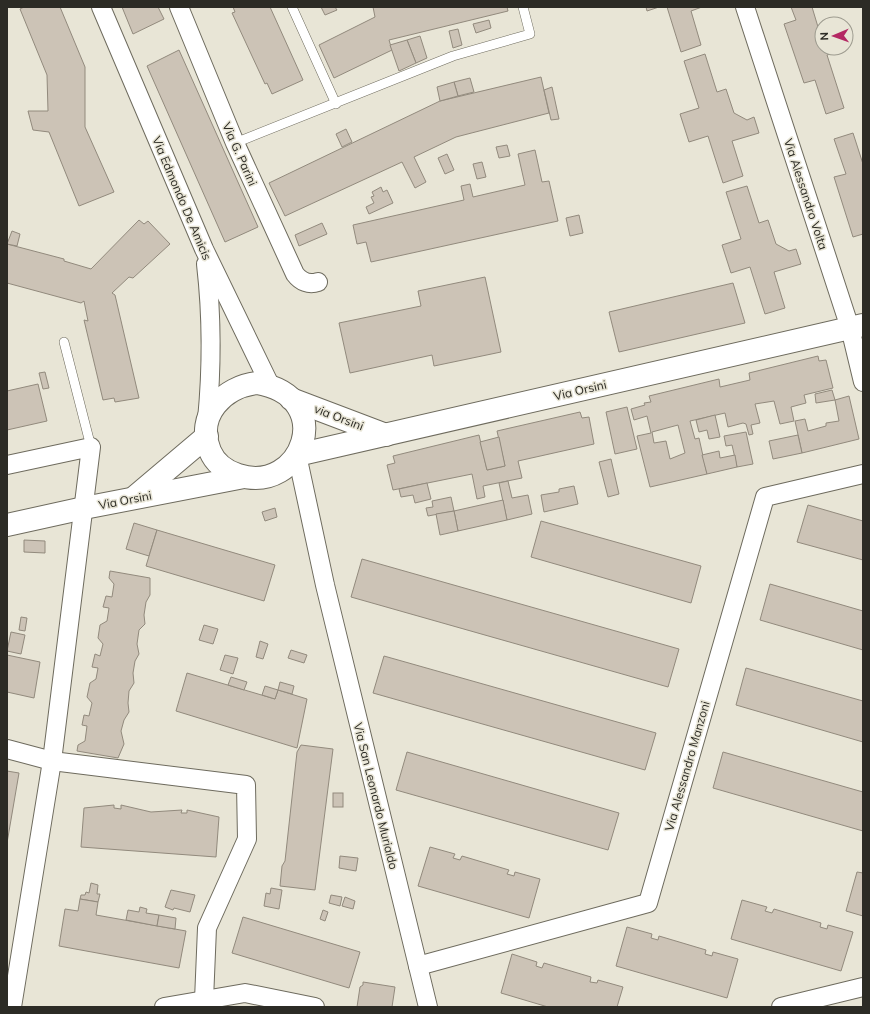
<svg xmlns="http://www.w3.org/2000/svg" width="870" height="1014" viewBox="0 0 870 1014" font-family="Mulish,sans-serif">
<rect width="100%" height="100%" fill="#e8e5d6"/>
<!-- building -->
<g fill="#ccc3b6" stroke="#928a7d" fill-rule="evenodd">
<polygon points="24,7 60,7 85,67 85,127 114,192 79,206 49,132 33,130 28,111 48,111 47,75 20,9"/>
<polygon points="122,7 158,7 164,19 133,34"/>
<polygon points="233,7 270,7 303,80 272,94 267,83 265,84 232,13 235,12"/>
<polygon points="321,7 335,7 337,10 325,15"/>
<polygon points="373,7 507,7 508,11 389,40 392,50 334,78 319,45 375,17"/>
<polygon points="646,7 659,7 647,11"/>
<polygon points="667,7 702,7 691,11 701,45 681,52"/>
<polygon points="791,7 812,7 818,27 822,26 822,48 846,48 846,45 847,49 827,55 844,108 826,114 815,80 804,83 784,24 796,20"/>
<polygon points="489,20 491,28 476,33 473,24"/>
<polygon points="458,29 462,45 453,48 449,31"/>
<polygon points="420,36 427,58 416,63 407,40"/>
<polygon points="407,40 416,63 399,71 390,45"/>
<polygon points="179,50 258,227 225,242 147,66"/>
<polygon points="705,54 717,92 726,89 734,113 747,120 754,117 759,133 732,141 743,176 723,183 708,136 689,142 680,114 699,108 684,61"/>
<polygon points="541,77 549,113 456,137 414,157 426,182 415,188 402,162 285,216 269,183 440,101"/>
<polygon points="470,78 474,92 458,96 454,82"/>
<polygon points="454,82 458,96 440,101 437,87"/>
<polygon points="552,87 559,119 551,120 544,90"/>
<polygon points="346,129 352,142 342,147 336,134"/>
<polygon points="853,133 863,164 863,234 853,237 834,177 846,174 834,139"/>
<polygon points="507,145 510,156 499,158 496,147"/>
<polygon points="535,150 542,182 549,181 558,221 371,262 366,242 357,244 353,225 464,200 461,186 470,184 473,197 525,185 518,154"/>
<polygon points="447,154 454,170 445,174 438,158"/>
<polygon points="482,162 486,177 477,179 473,164"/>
<polygon points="747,186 759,223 768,220 776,244 789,251 796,249 801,264 774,272 785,308 765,314 750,267 731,273 722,245 741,239 726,192"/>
<polygon points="381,187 383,192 387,190 393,203 369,214 366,207 374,203 371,197 374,196 372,192"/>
<polygon points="579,215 583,233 570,236 566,218"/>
<polygon points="139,220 144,224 148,221 170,244 133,278 129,277 112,293 115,295 139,398 115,402 114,398 103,400 84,320 88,321 84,301 81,303 7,283 7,244 64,259 64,261 91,269"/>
<polygon points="322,223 327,234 299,246 295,235"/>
<polygon points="12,231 20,234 17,246 7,244"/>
<polygon points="485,277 501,352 434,366 432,355 350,373 339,323 421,306 418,291"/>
<polygon points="733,283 745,323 619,352 609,312"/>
<path d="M818 356 819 361 826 360 833 388 804 395 806 403 791 407 794 421 780 424 774 401 755 404 760 423 751 425 753 434 749 435 746 424 743 423 728 427 725 413 690 421 695 439 699 438 707 474 650 487 637 436 651 433 647 416 634 420 631 409 645 405 644 403 651 402 649 396 719 379 720 387 750 380 749 373ZM678 425 685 453 670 459 666 441 654 443 652 432Z"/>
<polygon points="45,372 49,388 43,389 39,373"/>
<polygon points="38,384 47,421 7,430 7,391"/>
<polygon points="832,390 835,400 816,403 815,394"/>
<polygon points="849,396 859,439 802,453 795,421 805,419 808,431 826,426 826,423 839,421 835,400"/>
<polygon points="627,407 637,449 615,454 606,412"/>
<polygon points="580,412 582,418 589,417 594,444 518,461 522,478 483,486 485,497 477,499 472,474 393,490 387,465 395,463 393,456 479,435 487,470 505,466 497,431"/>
<polygon points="715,415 720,437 709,439 707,430 699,432 696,420"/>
<polygon points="746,432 753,464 737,467 732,445 726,446 724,436"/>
<polygon points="798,435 802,453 773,459 769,441"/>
<polygon points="499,437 505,466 487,470 480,442"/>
<polygon points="719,451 720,458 735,455 737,467 707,474 702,455"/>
<polygon points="611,459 619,494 608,497 599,462"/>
<polygon points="508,481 512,498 528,495 532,514 507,520 499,483"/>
<polygon points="427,483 431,499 415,503 413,495 401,497 399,489"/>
<polygon points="574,486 578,504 544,512 541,495 559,492 559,489"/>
<polygon points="451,497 454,511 428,516 426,508 433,507 432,501"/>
<polygon points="503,500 507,520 458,531 454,511"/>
<polygon points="808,505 863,521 863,560 797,542"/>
<polygon points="275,508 277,517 265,521 262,512"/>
<polygon points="454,511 458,531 440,535 436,514"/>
<polygon points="541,521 701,566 691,603 531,557"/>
<polygon points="134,523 157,530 149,556 126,549"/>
<polygon points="157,530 275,565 264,601 146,566"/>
<polygon points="24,540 45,541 45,553 24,552"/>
<polygon points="362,559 679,649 668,687 351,597"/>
<polygon points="110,571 150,578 150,595 146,602 144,615 145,624 139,630 137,644 139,654 135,661 133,673 134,683 129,691 128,703 129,712 124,720 121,731 124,744 118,758 77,751 78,745 85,741 87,726 82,725 84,715 89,716 92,703 87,697 90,683 96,679 98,668 92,667 95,654 100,656 103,644 98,638 100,625 107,621 109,608 103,607 106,596 112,597 114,584 109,578"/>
<polygon points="770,584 863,611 863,650 760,620"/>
<polygon points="21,617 27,618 25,631 19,630"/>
<polygon points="204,625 218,629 213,644 199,640"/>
<polygon points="11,632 25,635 21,654 7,651"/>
<polygon points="260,641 268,644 263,659 256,657"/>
<polygon points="291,650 307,655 304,663 288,658"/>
<polygon points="7,655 40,662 34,698 7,692"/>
<polygon points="225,655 238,658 233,674 220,670"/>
<polygon points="384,656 656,733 645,770 373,693"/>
<polygon points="746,668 863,701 863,742 736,705"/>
<polygon points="187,673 275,699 278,690 307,699 297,748 176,711"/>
<polygon points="231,677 247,682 244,690 228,685"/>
<polygon points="280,682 294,686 292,694 278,690"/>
<polygon points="265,686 278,690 275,699 262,695"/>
<polygon points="301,745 333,749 315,890 280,886 282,866 285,861 297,752"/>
<polygon points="407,752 619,813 608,850 396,790"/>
<polygon points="723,752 863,792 863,831 713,788"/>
<polygon points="7,771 19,773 7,843"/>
<rect x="333" y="793" width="10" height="14"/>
<polygon points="114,805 114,808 121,809 121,805 151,812 182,810 181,813 187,813 187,810 219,817 216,857 81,847 84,808"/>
<polygon points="430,847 455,854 453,858 460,860 462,856 509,870 507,874 514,876 515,872 540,879 529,918 418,886"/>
<polygon points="340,856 358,858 356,871 339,868"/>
<polygon points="857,872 863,873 863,916 846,911"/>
<polygon points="91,883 98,885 97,894 100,894 98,902 80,899 81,895 85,895 86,892 89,893"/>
<polygon points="271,888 282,890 279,909 264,906 266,893 270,894"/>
<polygon points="171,890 195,895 190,912 174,908 173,910 165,907"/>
<polygon points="331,895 342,897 340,906 329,903"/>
<polygon points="345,897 355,901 353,909 342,906"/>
<polygon points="80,899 98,902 96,915 186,931 179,968 59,946 65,909 78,911"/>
<polygon points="742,900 767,907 765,911 772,913 774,909 821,923 820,927 827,929 828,925 853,932 841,971 731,939"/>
<polygon points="140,907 147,909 146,913 159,915 157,926 126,920 128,910 139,912"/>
<polygon points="323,910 328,912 325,921 320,919"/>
<polygon points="159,915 176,918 175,929 157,926"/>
<polygon points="243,917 360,952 349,988 232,953"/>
<polygon points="627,927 652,934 651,938 658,940 659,936 706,950 705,954 712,956 713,952 738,959 727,998 616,966"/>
<polygon points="512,954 537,962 536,966 542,968 544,963 591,977 590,982 597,983 598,980 623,987 617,1007 548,1007 501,993"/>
<polygon points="363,982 395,987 392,1007 357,1007 360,987 363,985"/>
</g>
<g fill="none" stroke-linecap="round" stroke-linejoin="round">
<defs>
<g id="service">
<polyline points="292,7 336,104"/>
<polyline points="235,143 453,56 530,34 523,7"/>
<polyline points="64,342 91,447"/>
</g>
<g id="minor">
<polyline points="101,7 204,249 270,385"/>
<path d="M179 7 235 143 295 274C301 282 309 285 318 282"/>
<polyline points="745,7 850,328 863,382"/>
<path d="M206 264C212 316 212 368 207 420"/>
<polyline points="297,455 325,585 428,1007"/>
<polyline points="7,465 91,447 52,761 12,1007"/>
<polyline points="7,749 52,761 246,785 247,839 207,928 204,1000"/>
<polyline points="418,966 648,903 765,497 863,474"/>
<polyline points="164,1007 245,993 315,1007"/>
<polyline points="781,1007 863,987"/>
</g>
<g id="secondary">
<path d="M257 383C339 397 302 496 238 475 226 471 215 463 210 451 195 415 224 387 257 383Z"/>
<polyline points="291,399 386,435"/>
<polyline points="297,455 863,325"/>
<polyline points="136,496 207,436"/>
<polyline points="7,525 84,508 244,477"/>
</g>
</defs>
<!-- service casing -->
<use href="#service" stroke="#6e6b5e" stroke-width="10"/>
<!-- minor casing -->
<use href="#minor" stroke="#6e6b5e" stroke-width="20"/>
<!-- secondary casing -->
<use href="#secondary" stroke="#6e6b5e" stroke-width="24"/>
<!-- service -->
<use href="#service" stroke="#fff" stroke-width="9"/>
<!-- minor -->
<use href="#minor" stroke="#fff" stroke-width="18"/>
<!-- secondary -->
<use href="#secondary" stroke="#fff" stroke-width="22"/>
</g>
<g text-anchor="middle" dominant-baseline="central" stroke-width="3" stroke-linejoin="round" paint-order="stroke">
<!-- street labels -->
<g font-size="12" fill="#2c2b25" stroke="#e8e5d6">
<text transform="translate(240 154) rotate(66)">Via G. Parini</text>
<text transform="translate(806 194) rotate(72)">Via Alessandro Volta</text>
<text transform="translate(182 198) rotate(67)">Via Edmondo De Amicis</text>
<text transform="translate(580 390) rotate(-13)">Via Orsini</text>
<text transform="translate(339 417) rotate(21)">via Orsini</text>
<text transform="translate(125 500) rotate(-11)">Via Orsini</text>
<text transform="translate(687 766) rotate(-74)">Via Alessandro Manzoni</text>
<text transform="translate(376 796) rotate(76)">Via San Leonardo Murialdo</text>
</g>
</g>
<!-- border -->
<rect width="870" height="1014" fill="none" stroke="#2c2b25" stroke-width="16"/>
<!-- north arrow -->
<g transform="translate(834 36) rotate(268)"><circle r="19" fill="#e8e5d6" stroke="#9d9b8f"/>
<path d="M0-3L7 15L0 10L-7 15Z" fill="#b42863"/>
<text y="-6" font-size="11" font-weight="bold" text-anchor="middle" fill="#2c2b25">N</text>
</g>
</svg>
